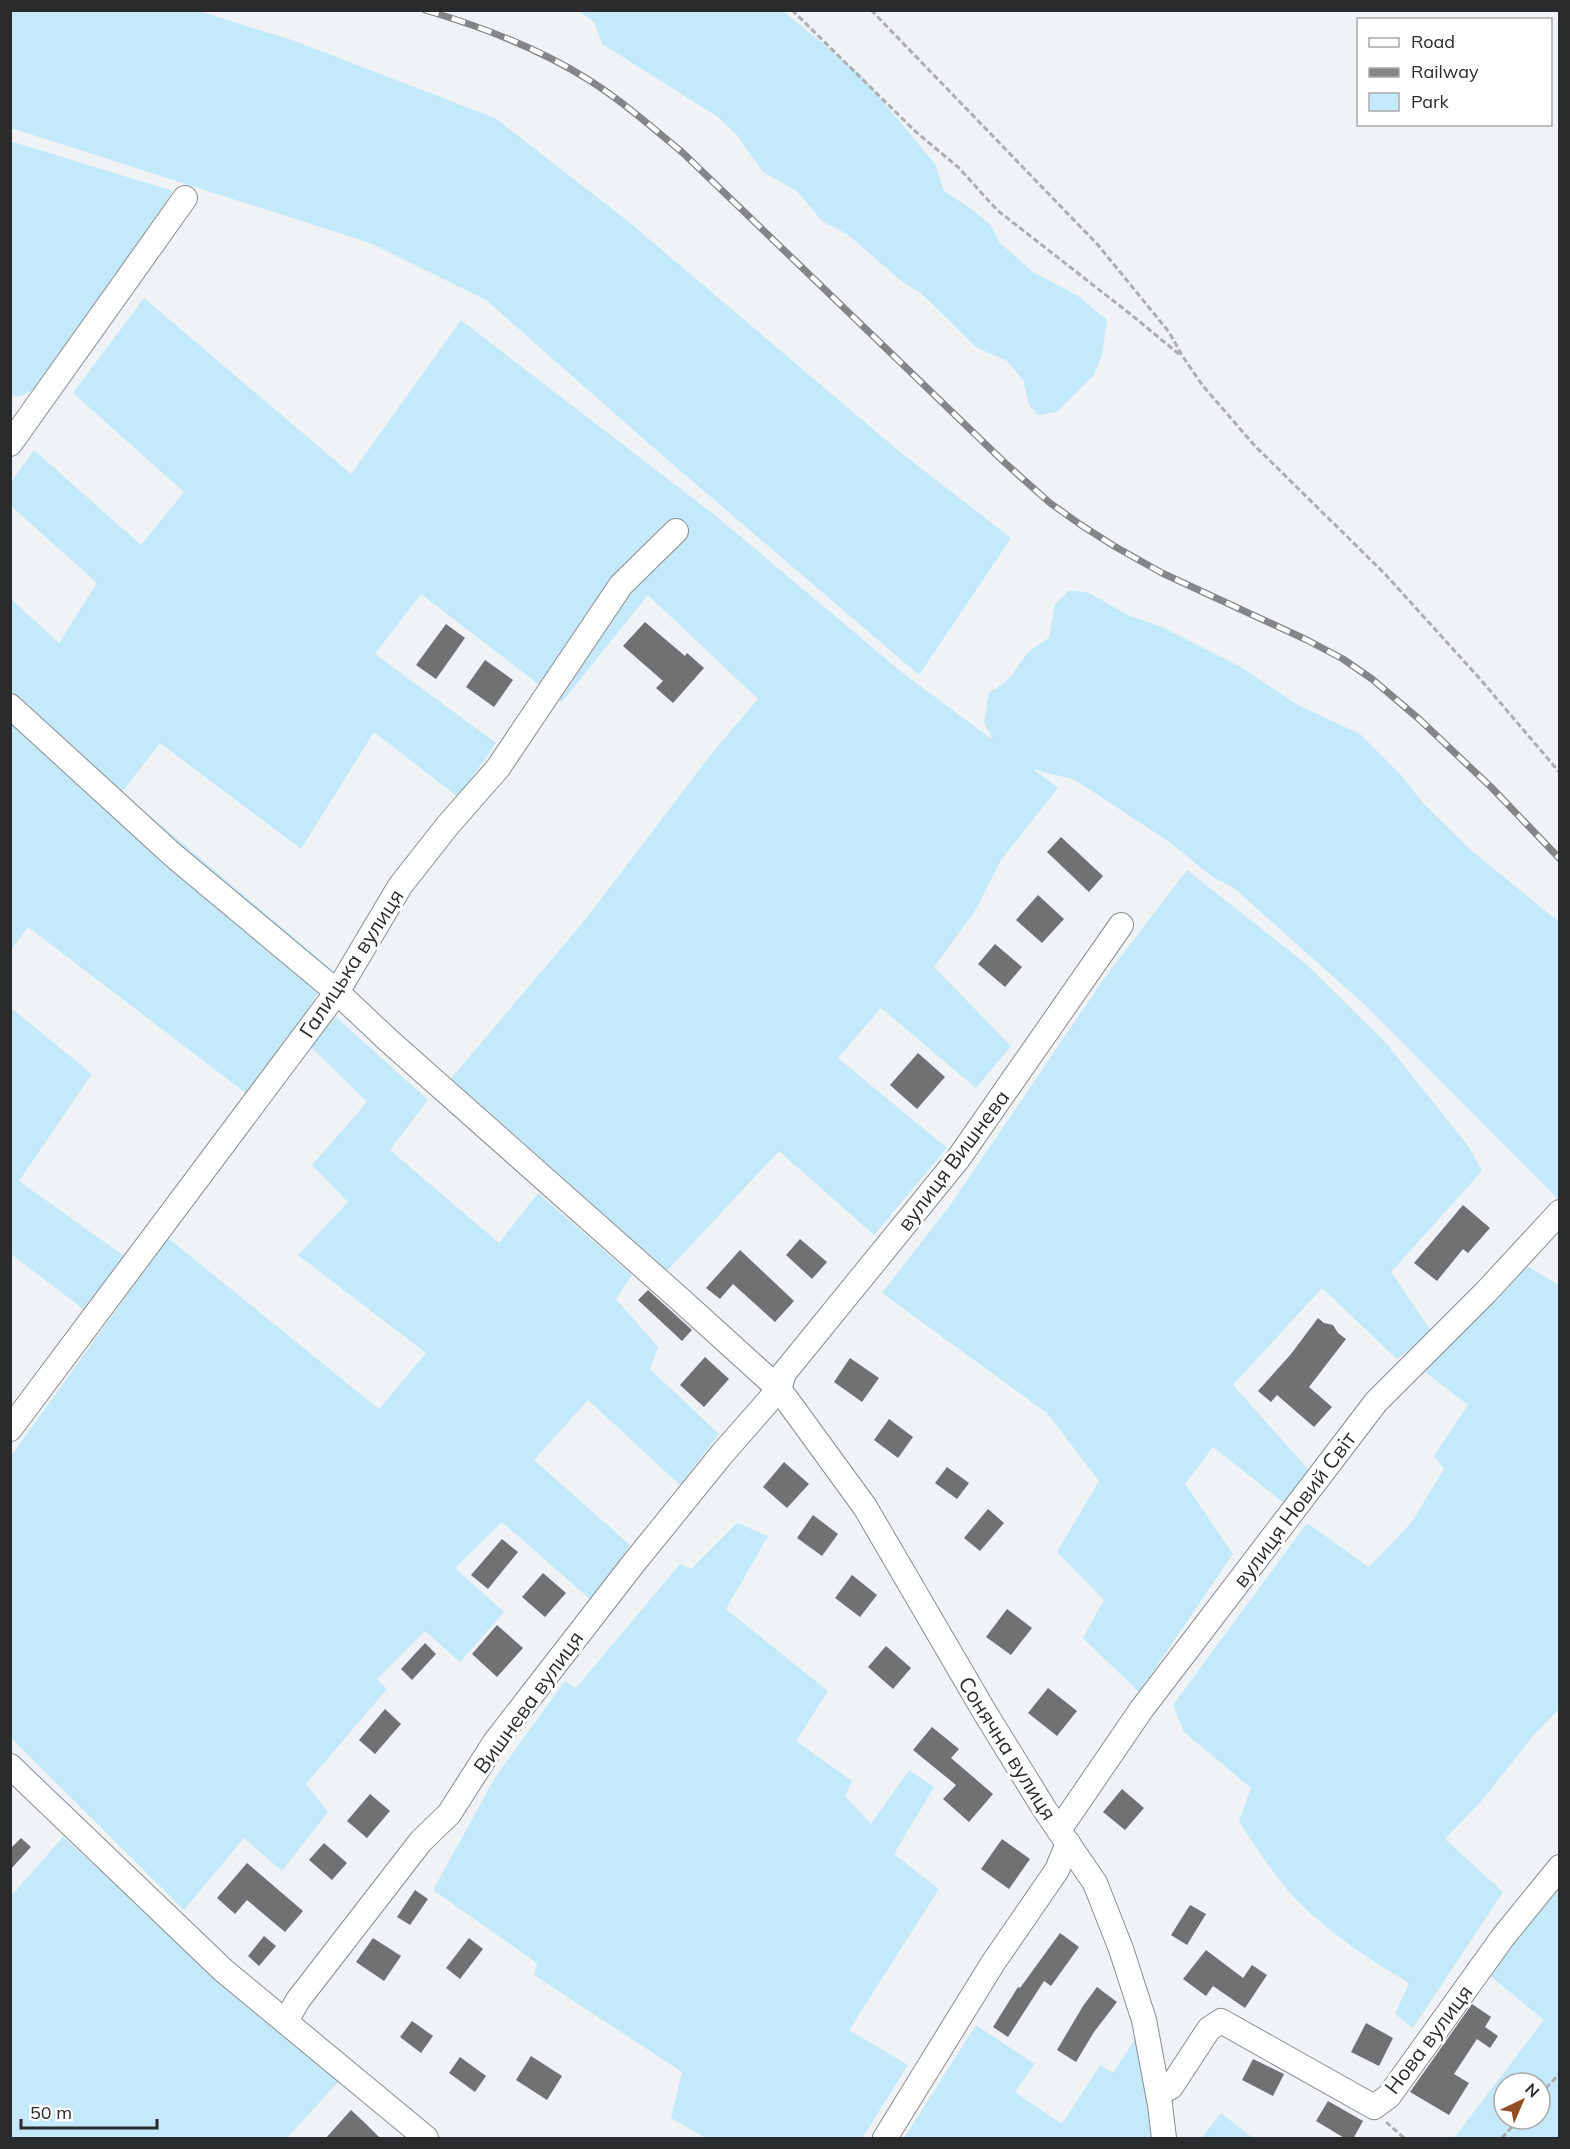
<svg xmlns="http://www.w3.org/2000/svg" width="1570" height="2149" viewBox="0 0 1570 2149" font-family="Mulish,sans-serif">
<rect width="100%" height="100%" fill="#f0f3f5"/>
<!-- green -->
<g fill="#c3e9fb" fill-rule="evenodd">
<polygon points="11,10 198,11 292,40 495,118 629,222 900,452 1011,538 919,675 663,456 486,300 370,243 11,128"/>
<polygon points="579,11 783,11 861,75 935,164 944,191 970,208 990,224 1000,243 1033,272 1078,296 1107,320 1102,356 1093,376 1057,412 1038,415 1029,405 1023,380 1007,361 976,347 922,294 900,280 847,234 822,221 797,191 763,172 736,134 718,117 602,44 594,22"/>
<polygon points="10,141 173,191 44,386 17,397 10,393"/>
<path d="M144 298 351 474 461 320 716 516 904 674 993 740 984 723 989 692C1008 683 1011 676 1023 659 1029 650 1039 644 1049 638L1055 604 1069 591 1087 592 1128 615 1162 627 1241 667 1298 705 1360 734 1401 775 1422 802 1472 851 1559 922V1200L1366 1006 1234 888 1211 876 1171 843 1075 780 1033 769 1058 788 1001 860 975 911 934 967 1011 1046 976 1088 881 1008 838 1058 947 1148 874 1235 779 1151 667 1271 448 1082 585 920 712 753 758 699 648 595 562 702 421 594 375 654 496 743 458 797 374 732 301 849 160 743 122 792 331 969 294 1035 247 1094 28 927 11 950 10 598 59 643 97 583 11 506V482L34 450 141 545 184 492 73 393Z"/>
<polygon points="1187,870 1305,963 1386,1043 1469,1147 1482,1171 1391,1272 1432,1332 1397,1359 1322,1288 1233,1385 1309,1470 1284,1503 1213,1447 1185,1484 1233,1554 1139,1692 1083,1638 1104,1600 1057,1552 1099,1481 1047,1413 882,1293 951,1204 1103,980"/>
<polygon points="10,1007 92,1074 19,1181 124,1256 86,1311 11,1254"/>
<polygon points="336,1017 428,1100 390,1150 499,1243 538,1193 632,1275 616,1299 658,1347 650,1369 719,1434 680,1485 588,1400 534,1460 630,1545 592,1601 502,1522 455,1568 504,1612 460,1662 425,1631 377,1679 387,1689 306,1784 328,1812 282,1871 244,1838 184,1910 11,1738 11,1456 168,1238 379,1409 426,1353 298,1255 348,1202 312,1165 367,1102 310,1046"/>
<path d="M1522 1263 1559 1285V1709L1532 1737 1484 1798 1445 1839 1503 1892 1413 2028 1395 2014 1409 1983C1373 1962 1337 1938 1307 1910 1281 1886 1257 1850 1239 1821L1251 1788 1184 1732 1173 1705 1307 1523 1369 1567 1411 1523 1444 1469 1434 1456 1468 1405 1421 1369Z"/>
<polygon points="737,1523 768,1536 726,1609 828,1691 796,1741 852,1781 845,1796 871,1824 909,1770 934,1787 894,1854 939,1889 849,2030 908,2065 862,2138 706,2138 671,2118 682,2072 534,1975 537,1963 433,1890 496,1776 565,1681 576,1688 680,1564 691,1569"/>
<polygon points="63,1837 339,2081 287,2138 11,2138 11,1896"/>
<path d="M1559 1886V2138H1454L1544 2020 1489 1975ZM1504 2083H1540V2119H1504Z"/>
<polygon points="976,2025 1035,2064 1015,2092 1062,2124 1100,2065 1113,2073 1139,2033 1156,2138 904,2138"/>
<polygon points="1221,2113 1253,2138 1201,2138"/>
</g>
<!-- building -->
<g fill="#6f7173">
<polygon points="645,622 685,656 687,653 704,668 673,703 656,688 663,681 623,646"/>
<polygon points="446,624 465,638 436,679 416,665"/>
<polygon points="485,660 513,680 494,707 466,687"/>
<polygon points="1061,837 1103,876 1089,892 1047,852"/>
<polygon points="1038,895 1064,919 1042,943 1016,920"/>
<polygon points="995,944 1022,967 1005,987 978,964"/>
<polygon points="918,1053 945,1077 917,1109 890,1085"/>
<polygon points="1463,1205 1490,1228 1468,1253 1463,1249 1437,1281 1414,1263"/>
<polygon points="800,1239 827,1262 812,1279 786,1255"/>
<polygon points="740,1250 794,1301 775,1322 733,1284 720,1299 706,1288"/>
<polygon points="648,1290 692,1330 682,1341 638,1300"/>
<polygon points="1318,1318 1324,1323 1333,1325 1338,1333 1346,1339 1309,1387 1332,1407 1314,1427 1277,1395 1271,1402 1258,1391 1291,1354"/>
<polygon points="705,1357 729,1379 704,1407 680,1385"/>
<polygon points="850,1358 879,1378 862,1402 834,1382"/>
<polygon points="889,1419 913,1437 898,1458 874,1440"/>
<polygon points="784,1462 809,1484 787,1508 763,1487"/>
<polygon points="947,1467 969,1483 957,1499 935,1483"/>
<polygon points="988,1509 1004,1523 980,1551 964,1538"/>
<polygon points="813,1515 838,1534 822,1556 797,1538"/>
<polygon points="502,1539 518,1552 488,1589 471,1575"/>
<polygon points="543,1573 566,1593 545,1617 522,1597"/>
<polygon points="852,1575 877,1595 860,1617 835,1598"/>
<polygon points="1007,1609 1032,1628 1011,1655 986,1637"/>
<polygon points="497,1625 523,1648 497,1677 472,1654"/>
<polygon points="425,1643 436,1654 412,1680 401,1669"/>
<polygon points="886,1646 911,1668 893,1689 868,1667"/>
<polygon points="1048,1688 1077,1711 1057,1736 1028,1713"/>
<polygon points="385,1709 401,1724 375,1754 359,1740"/>
<polygon points="932,1727 959,1749 951,1758 993,1794 969,1822 943,1799 956,1785 913,1750"/>
<polygon points="1122,1789 1144,1808 1125,1830 1103,1812"/>
<polygon points="370,1794 390,1811 367,1838 347,1821"/>
<polygon points="21,1838 31,1847 10,1870 10,1849"/>
<polygon points="1002,1839 1030,1859 1009,1889 981,1869"/>
<polygon points="324,1843 347,1863 332,1880 309,1860"/>
<polygon points="247,1863 303,1911 285,1932 247,1900 235,1914 217,1898"/>
<polygon points="415,1890 428,1899 410,1925 397,1917"/>
<polygon points="1190,1905 1206,1914 1187,1945 1171,1935"/>
<polygon points="1060,1933 1079,1947 1051,1986 1044,1981 1008,2037 993,2027 1018,1987 1020,1988"/>
<polygon points="264,1936 276,1946 259,1966 248,1956"/>
<polygon points="373,1938 401,1956 384,1981 356,1962"/>
<polygon points="469,1938 483,1949 460,1979 446,1968"/>
<polygon points="1206,1950 1243,1978 1252,1965 1267,1975 1245,2008 1213,1986 1206,1996 1183,1979"/>
<polygon points="1097,1987 1117,2002 1094,2032 1076,2062 1057,2050 1083,2006"/>
<polygon points="1472,2004 1491,2017 1485,2027 1498,2036 1490,2048 1477,2039 1454,2074 1469,2083 1449,2115 1410,2092"/>
<polygon points="412,2021 433,2036 421,2053 400,2037"/>
<polygon points="1366,2023 1393,2038 1379,2066 1351,2052"/>
<polygon points="531,2056 562,2076 547,2100 516,2080"/>
<polygon points="460,2057 486,2076 475,2092 449,2073"/>
<polygon points="1253,2059 1284,2074 1273,2096 1242,2080"/>
<polygon points="1328,2101 1363,2121 1353,2139 1346,2139 1316,2121"/>
<polygon points="351,2110 365,2123 381,2139 325,2139"/>
</g>
<g fill="none" stroke-linecap="round" stroke-linejoin="round">
<defs>
<g id="minor">
<polyline points="10,444 185,198"/>
<polyline points="10,706 174,856 337,992 388,1040 682,1301 779,1389 865,1507 984,1711 1045,1810 1095,1883 1121,1949 1144,2020 1160,2105 1164,2138"/>
<polyline points="10,1429 337,992 400,886 448,825 498,768 621,585 676,531"/>
<polyline points="10,1766 223,1970 426,2138"/>
<polyline points="1059,1830 1141,1710 1376,1402 1486,1292 1560,1212"/>
<polyline points="286,2021 298,2000 421,1841 449,1814 495,1742 633,1564 722,1454 779,1389 784,1373 958,1159 1121,925"/>
<polyline points="1158,2094 1171,2087 1209,2029 1221,2021 1374,2107 1389,2096 1503,1937 1560,1867"/>
<polyline points="885,2138 993,1963 1057,1870 1068,1843"/>
</g>
</defs>
<!-- minor casing -->
<use href="#minor" stroke="#898c8e" stroke-width="26"/>
<!-- path -->
<g stroke="#acaeb0" stroke-width="3" stroke-dasharray="6 3" stroke-linecap="butt">
<polyline points="792,10 915,131 959,168 997,210 1134,317 1180,355"/>
<polyline points="871,10 1098,245 1169,332 1183,357 1203,386 1255,446 1385,574 1481,680 1560,773"/>
<polyline points="1540,2095 1560,2073"/>
<polyline points="1386,2122 1404,2138"/>
<polyline points="1502,2138 1519,2119"/>
</g>
<!-- minor -->
<use href="#minor" stroke="#fff" stroke-width="24"/>
<defs>
<path id="rail" d="M425 10C483 27 538 48 589 80 622 101 652 127 683 153L1004 462 1050 503 1081 525 1114 546 1162 573 1307 640 1343 659 1372 679 1419 719 1492 788 1560 859"/>
</defs>
<!-- rail casing -->
<use href="#rail" stroke="#838587" stroke-width="7"/>
<!-- rail -->
<use href="#rail" stroke="#fff" stroke-width="4.5" stroke-dasharray="14" stroke-linecap="butt"/>
</g>
<g text-anchor="middle" dominant-baseline="central" stroke-width="6" stroke-linejoin="round" paint-order="stroke">
<!-- street labels -->
<g font-size="21" fill="#2a2b2c" stroke="#fff">
<text transform="translate(351 963) rotate(-57)">Галицька вулиця</text>
<text transform="translate(953 1160) rotate(-53)">вулиця Вишнева</text>
<text transform="translate(1294 1509) rotate(-53)">вулиця Новий Світ</text>
<text transform="translate(528 1702) rotate(-54)">Вишнева вулиця</text>
<text transform="translate(1008 1748) rotate(58)">Сонячна вулиця</text>
<text transform="translate(1428 2039) rotate(-53)">Нова вулиця</text>
</g>
</g>
<!-- border -->
<rect width="1570" height="2149" fill="none" stroke="#2a2b2c" stroke-width="24"/>
<!-- legend -->
<rect x="1357" y="18" width="195" height="108" fill="#ffffff" stroke="#aaaaab" stroke-width="1.5"/>
<rect x="1369" y="38" width="30" height="9" fill="#ffffff" stroke="#aaaaab" stroke-width="1.5"/>
<text x="1411" y="48" font-size="18" fill="#2a2b2c">Road</text>
<rect x="1369" y="68" width="30" height="9" fill="#838587" stroke="#aaaaab" stroke-width="1.5"/>
<text x="1411" y="78" font-size="18" fill="#2a2b2c">Railway</text>
<rect x="1369" y="93" width="30" height="18" fill="#c3e9fb" stroke="#aaaaab" stroke-width="1.5"/>
<text x="1411" y="108" font-size="18" fill="#2a2b2c">Park</text>
<!-- north arrow -->
<g transform="translate(1522 2101) rotate(44)"><circle r="28" fill="#ffffff" stroke="#aaaaab" stroke-width="1.5"/>
<path d="M0-4.5L10 22L0 15L-10 22Z" fill="#944e25"/>
<text y="-9" font-size="16" font-weight="bold" text-anchor="middle" fill="#2a2b2c">N</text>
</g>
<!-- scale -->
<path d="M21 2119v9h136v-9" fill="none" stroke="#2a2b2c" stroke-width="3"/>
<text x="30" y="2119" font-size="18" fill="#2a2b2c" stroke="#ffffff" stroke-width="4.5" paint-order="stroke">50 m</text>
</svg>
